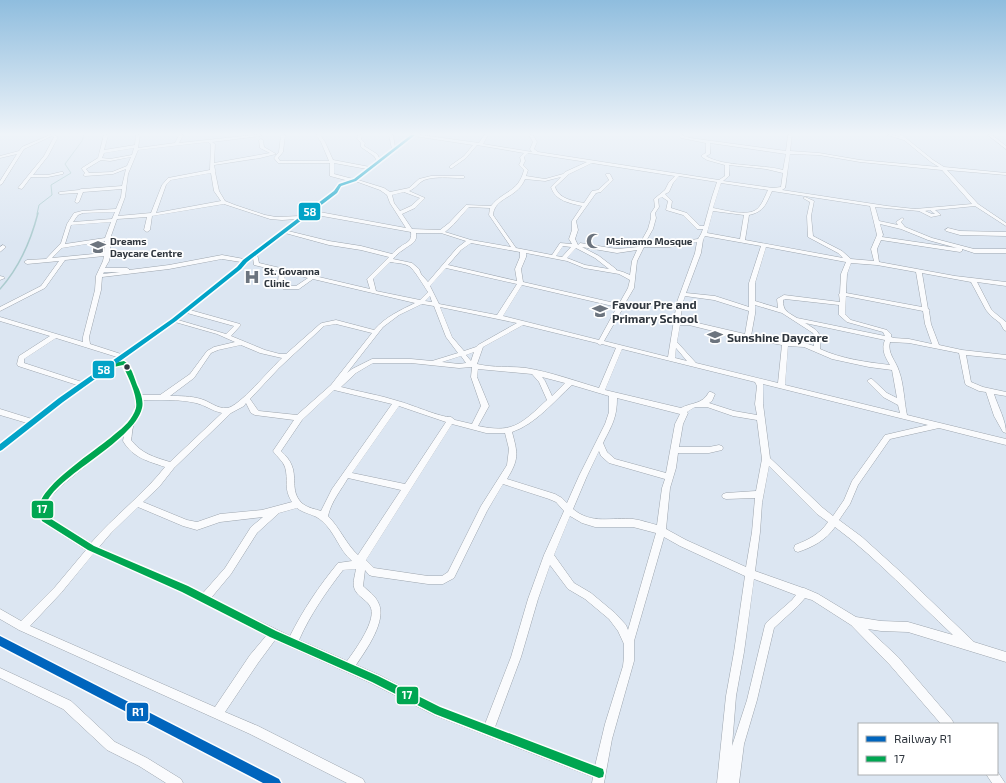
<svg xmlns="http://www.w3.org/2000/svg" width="1006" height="783" viewBox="0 0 1006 783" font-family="'Exo 2',sans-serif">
<rect width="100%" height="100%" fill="#dce6f2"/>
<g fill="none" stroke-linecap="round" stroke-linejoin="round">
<!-- stream-far1 -->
<polyline stroke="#abcbce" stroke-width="1" points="37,214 39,205 52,195 51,185 71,173 65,164 82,141 84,135"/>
<!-- stream -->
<path stroke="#abcbce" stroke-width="1.5" d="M0 289C19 268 31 240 38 213"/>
<defs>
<g id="minor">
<polygon points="50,135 54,135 58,137 48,156 33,175 48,175 61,172 63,172 63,174 48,177 31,177 22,189 18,188 44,156 54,137 52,136 24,149 2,184 0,185 0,181 17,154 0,158 0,156 19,151 22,147"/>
<path d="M104 135H108L104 150 135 145 136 135H140L138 148 175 143 179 135H183L179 143 253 135H262L260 136 212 142 215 144 214 163 270 153 260 148 259 140 261 139 263 140 264 147 276 154 260 158 214 165 215 170 216 171 215 172 219 191 225 201 235 205 265 215 276 217 301 216 334 191 338 184 349 181 330 176V163H278L274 158 279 152 281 135H285L283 152 278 158 280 161H329L321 142 316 135H320L325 142 333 160 370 167 377 161 374 156 361 147V143L357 139 358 135H362L361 139 365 143 364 146 377 154 380 159 392 149 389 135H393L395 147 411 135H421L479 143 484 135H488L483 144 532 152 530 149 533 142 529 135H533L537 142 534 149 538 152 719 180 725 176V165L707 160 702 157V155L706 153V143L681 138 679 135H683L684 136 690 138 786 151 788 135H792L790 151 819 153 860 160 939 167 931 162 904 140 887 135H892L900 137 898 135H902L933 160 944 167 1006 173V175L947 170 978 204 1006 223V226L975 206 935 210 941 215 931 217 919 211 875 207 879 221 898 225 896 222 902 218 904 219 901 222 905 227 932 238 974 249H1006V253H974L962 249V251L960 252 881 240 877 249 879 262 955 276 1006 282V286L977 282 991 309 995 313 1006 322V331L1004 330 1000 323 991 316 986 310 971 282 922 273 928 309 930 310 929 311 931 324 939 345 962 350 1006 355V359L966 355 971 382 983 387 1006 392V396L994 394C998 407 1006 420 1006 433L1003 432 994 416 986 392 979 391 966 385 965 383 959 353 909 343 890 342C887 353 896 361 899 371 904 385 904 401 907 415L1006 439V445L939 428 890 439 858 485 850 504 839 520 862 537 904 575 974 642 1006 652V662L908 632 881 631 868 629 898 657 952 720 954 724H941L890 665 851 625 812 600 805 598 798 606 774 628 757 700 744 744 739 783H717L726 696 734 652 745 576 680 546 664 537 634 641V661L612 739 604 783H592L593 777 434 715 371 683 275 640 258 663 225 712 258 726 363 779 365 783H347L250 734 19 630 0 619V609L21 621 55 587 86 550 42 522C40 518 37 511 38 507 41 484 97 450 115 434 123 428 133 419 135 408 138 396 129 379 124 368L122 366 111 368 87 385 86 387H84L64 402 3 450 0 451V444L27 423 0 415V409L32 419 77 385 18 366 17 364 19 356 50 336 0 321V317L83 342V337L95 290 96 276 103 261 104 256 65 260 45 288 2 310 0 311V307L41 286 59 261 27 264 24 262 27 260 46 259 61 243 67 224 74 213 82 211 116 209 121 197 122 189 83 192 79 202 77 203 75 202 78 193 60 194 58 193 60 192 79 190 81 189H83L122 186 126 169 113 174 85 176 83 175 85 173 82 169V168L98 158ZM414 136 473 145 464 156 450 166V168H452L466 158 477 145 524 153 520 157 521 161 519 165 524 170C518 193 504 190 491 206L466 205 449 223 440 230 412 229 402 214 415 208 425 198 409 191C415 189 418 183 424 180 435 176 450 178 462 178H464V176H431L419 179 409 188 390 192 384 188 358 180ZM208 142 211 144 210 170 168 178 162 185 151 213 118 216 125 197 128 174 138 150ZM710 143 786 154 783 170C762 164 723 167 706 156L710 154ZM134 148 132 155 110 159 102 158 104 153ZM528 153 587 162 565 172 563 174 545 179 526 176 528 170 523 165 525 161 524 157ZM790 154 819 155 860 162 942 170 972 204 915 209 887 206 782 190 785 188ZM131 157 127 166 112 172 89 173 86 169 101 160 110 161ZM334 163 367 169 353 179 334 174ZM592 163 675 176 669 182 665 190 654 199 655 207 651 213V218L648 229 638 247 617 249 580 243 578 245 575 239 578 230 576 221 596 193 601 192 613 180 610 174H606V175L609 180 598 190 592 191 584 203C573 201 559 199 555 187L569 174ZM729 165 766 169 783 173 781 187 773 188 723 181 729 176ZM211 173 214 191 221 201 156 213 166 185 171 180ZM679 176 717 182 712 197 704 226H700L687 213 671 208 672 201 665 194 669 192 673 183ZM561 177 551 187C555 201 570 203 582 206L572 221V230L569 239 572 244 560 243 552 255 516 248 493 215C494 202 506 199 515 192 520 188 523 184 525 179L545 181ZM355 181 380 190 387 195 390 203 406 228 314 211 338 193 342 186ZM721 183 768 190C765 196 762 205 757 209 748 217 724 210 713 208ZM772 191 870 206 877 235 871 249 874 261 851 259 842 251 813 236 811 216 814 201 805 197 803 198 810 202 807 216 808 237 838 253 843 258 745 240 749 215C764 212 766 204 772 191ZM404 192 420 198 411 206 400 211 394 203 392 195ZM662 197 668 201 666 210 683 215 697 229H703L701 234 698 239 669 243H645L653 229 656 218 655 213 659 207 658 199ZM224 204 270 219 282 220 297 219 244 259 222 255 169 265 129 270V269L127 268H105L109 261 111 236 117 219 147 217 144 230 147 232 150 230 152 216ZM469 207 490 208 489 215 511 247 471 240 445 232 453 225ZM930 210 935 214H932L925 211ZM713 211 744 215 740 239 707 233ZM115 212 112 219 73 222 78 215 83 213ZM311 214 411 232C412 242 407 242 400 247 397 249 394 252 392 254L361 246 329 241 288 231ZM111 222 105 238 65 244 71 225ZM880 224 901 229 928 240 957 248 882 237 883 235ZM285 233 329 245 361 250 389 257 367 279 370 289 259 263 257 254ZM416 233H441L466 241 457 248 428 282 421 274 419 269 412 263 393 259C396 256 399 252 403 250 410 244 418 243 416 233ZM705 236 761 246 749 283V307L715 296 686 293 701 253 703 240ZM105 241 104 253 52 258 62 248ZM697 242 695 253 677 302 668 357 604 341 623 308 625 306 624 305 634 288 637 261 644 247H669ZM471 243 520 252V257L515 269 517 281 448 265 461 250ZM563 246 571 247 562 257 556 256ZM582 247 617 253 637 250 632 261 630 275 623 272 616 270V269L599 256ZM766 247 846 262 841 274 840 293 839 294 840 302 784 295 777 299 778 308 755 301V283ZM576 248 595 258 609 269 585 265 567 258ZM526 253 567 261 584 268 619 274 630 280 628 288 619 304 523 282 521 269 526 257ZM253 258 254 265 279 271 278 282 283 289H299L313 279 415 303C401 310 385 317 374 330L336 320 322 323 320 324 286 354H280L265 350 231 336 240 326 241 325 240 324 190 310 241 269ZM222 259 241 262 237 267 172 319 121 354 90 344 89 337 101 290 102 277 169 269ZM390 262C396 263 404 263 409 266 414 269 424 286 428 292L420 300 376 291 373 279ZM851 263 877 265 916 272 922 307 846 293 847 274ZM446 268 517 284 497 315 439 304 430 286ZM104 272H120L103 274ZM285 272 308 278 296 286H287L284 282ZM522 285 617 307 599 340 503 316ZM430 296 432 302 425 301ZM685 296 714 300 749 311 745 334 689 321H680L683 302ZM846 296 923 311 925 324 932 344 909 339 894 338 891 337V334L887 330 851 320 845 314ZM785 299 839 305V315L847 322 883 332 885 336 797 318C788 312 783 312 783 300ZM422 304 434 306 446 337 458 353 432 361 411 359H372L352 369 347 373 383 327 399 315ZM755 305 782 313 813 333 814 335V346L805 343 785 342 751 336 755 314ZM440 307 517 323 478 345 476 347 464 351 452 337ZM187 313 234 326 226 334 178 320ZM175 322 217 334 235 342 214 347 207 351 190 374 160 395H141L129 365 126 361 120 362ZM805 323 885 340C881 349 885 357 890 365 866 362 842 359 820 349 821 332 820 332 805 323ZM336 324 372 333 331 385 297 415 259 411 257 409 250 399 279 368 324 326ZM523 325 597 343 600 345 602 344 616 348 599 388C575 381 551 372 526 368 510 366 493 368 477 364L483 347ZM680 325H689L733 336 782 345 778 383 696 363 677 342ZM56 338 117 357 82 382 24 363V359ZM241 345 260 353 282 358C271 368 239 407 227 408 217 409 209 401 201 399 191 396 180 396 170 396L194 378 211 353 218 350ZM788 346 804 347 832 359 869 367 892 370 897 398 887 393 872 379H870L867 381 883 397 898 405 900 413 785 385ZM676 348 687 361 675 358ZM622 349 755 382 757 386 755 404 757 415 734 411 709 403 712 401 715 394 711 392H709C702 405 692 402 681 408L605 390ZM474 352 471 361 466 355ZM461 356 466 363 459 364 442 362ZM373 363H411L459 368 472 367 471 377 481 406 472 424 455 420 451 417C442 418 410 404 398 401 380 395 360 392 341 387L356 373ZM478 369 532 374 539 382 547 400C537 409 523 424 510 427 500 430 488 428 478 426L489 406 477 377ZM542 377 565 383 552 396 545 381ZM763 384 928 425 885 435 852 481 844 500 833 516 823 508 770 458 763 404ZM572 385 609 396V412L605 424 579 476 567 503 562 498 555 494 507 479C519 459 518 454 512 432 536 424 554 401 572 385ZM334 390 392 404 332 489 321 511C315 509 308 508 303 504 290 493 297 479 292 466 290 460 286 456 281 451L302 420ZM617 398 680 414 675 424 666 473 615 459 607 452 603 443C612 425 617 418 617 398ZM142 400C159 400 179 399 196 403 205 405 212 411 222 413L170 462C154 457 142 454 131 440 132 436 132 428 134 424 139 416 144 410 142 400ZM246 403 251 413 255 415 294 420 273 451C277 457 283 461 285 467 289 481 283 488 292 502L262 510 220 514 197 522 187 520 143 502 159 487 174 468 231 413 244 406ZM399 406 446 422 405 484 352 473ZM695 407H707L733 416 757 420 762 459 756 491 726 493 723 494 722 496 723 498 726 499 755 498 752 532 746 567 686 540 666 529 670 488 676 468 678 453H709L722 450 723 448 722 446 719 445 709 447H679L683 424 688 413 687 412ZM452 424 486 433H505L509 449 507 465 481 506 448 572 442 576H428L374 568 366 560ZM124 435 123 441C133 458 148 461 165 467 143 495 114 516 91 543L49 517 46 507 50 498 60 487ZM599 451 601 456 609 463 665 479 662 488 657 525C649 523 641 520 633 519 612 517 592 525 573 509L587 476ZM769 466 817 514 828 522C820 534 808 540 795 545L794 548 795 551 798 552C813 547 826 540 835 527 878 559 914 599 953 635L908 622 881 621 856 617 818 594 804 588H803L755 571 760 532 762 503ZM348 478 401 490 358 555C346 544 340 528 328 516 331 502 341 490 348 478ZM503 484 549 499 556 502 564 511 544 555 528 599 511 657 485 724 441 707 379 675 356 665C366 650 388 620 378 602 375 595 368 591 363 586L365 570 369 575 372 576 428 584H443L454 578 487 511ZM138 507 183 526 197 530 220 522 263 517 251 527 225 568 203 593 99 547 111 533ZM297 508C304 514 315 514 322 521 335 532 339 550 352 561L338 563C319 586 303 610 290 636L211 598 231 574 257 533 279 513ZM570 516 582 523 595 527H633L656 533 628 630 626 625 615 613 591 593 574 583 554 555ZM94 553 182 592 266 636 250 655 215 707 30 626 61 593ZM550 565 568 589 585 599 609 619 618 631 624 644V657L623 666 605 724 595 766 495 727 521 657 538 599ZM356 569C354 581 350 588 361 597 364 600 368 602 370 606 378 619 355 650 347 661L299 640C310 615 326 592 343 570ZM754 579 796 595 792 600 767 622 765 625 747 700 732 746 736 696 744 652Z"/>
<polygon points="988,135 992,135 1006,146 1006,149"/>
<polygon points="948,228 960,231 1006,232 1006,236 960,235 946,231 945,230"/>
<polygon points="3,245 6,247 0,252 0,247"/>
<polygon points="0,276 4,277 5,278 0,280"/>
<polygon points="0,668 71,701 115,742 147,758 181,779 183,783 166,783 139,766 107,750 63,709 0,678"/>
<polygon points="997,771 1005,783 992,783 986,774 997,774"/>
</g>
</defs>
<!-- minor casing -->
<use href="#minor" stroke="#9da5ae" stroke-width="1"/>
<!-- minor -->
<use href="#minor" fill="#fafbfd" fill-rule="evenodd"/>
<defs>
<path id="bus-1" d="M124 361C131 365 134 377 137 385 140 391 144 401 142 408 134 443 45 481 46 508 46 511 47 514 48 517L94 546 188 586 276 631 378 676 440 707 603 769 604 773 603 777 599 778 435 714 372 682 270 637 182 592 88 550 42 521C41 517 38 511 39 507 42 484 97 450 115 434 123 428 133 419 136 408 138 397 129 378 124 368L123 365 109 368 106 366 109 364Z"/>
<polygon id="bus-2" points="411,135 415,135 356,181 341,186 337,193 247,262 241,269 176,321 63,402 2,450 0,451 0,444 59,398 172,319 237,267 243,260 334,191 339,184 354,179"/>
</defs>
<!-- bus-1 casing -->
<use href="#bus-1" stroke="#fff" stroke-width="3"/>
<!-- bus-2 casing -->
<use href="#bus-2" stroke="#fff" stroke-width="3"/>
<!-- bus-1 -->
<use href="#bus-1" fill="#00a651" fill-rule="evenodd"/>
<!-- bus-2 -->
<use href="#bus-2" fill="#02a3c7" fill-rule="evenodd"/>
<defs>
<polygon id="rail-1" points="0,636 279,779 281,783 263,783 0,646"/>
</defs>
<!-- rail-1 casing -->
<use href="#rail-1" stroke="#fff" stroke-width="3"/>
<!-- rail-1 -->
<use href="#rail-1" fill="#0065bd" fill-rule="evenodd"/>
</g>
<!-- sky -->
<linearGradient id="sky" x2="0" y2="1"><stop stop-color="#8fbdde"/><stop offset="0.55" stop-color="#eff4f9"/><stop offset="1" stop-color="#eff4f9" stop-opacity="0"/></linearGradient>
<rect width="1006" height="244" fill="url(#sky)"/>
<!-- icons -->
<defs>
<symbol id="mosque-bare" viewBox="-9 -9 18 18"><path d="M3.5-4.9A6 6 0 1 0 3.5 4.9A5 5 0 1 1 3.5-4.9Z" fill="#6c747e" stroke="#fff" stroke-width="2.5" paint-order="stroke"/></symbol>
<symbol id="school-bare" viewBox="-9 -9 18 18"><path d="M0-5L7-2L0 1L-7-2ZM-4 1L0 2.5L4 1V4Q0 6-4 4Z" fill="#6c747e" stroke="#fff" stroke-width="2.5" paint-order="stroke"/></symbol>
<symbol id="hospital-bare" viewBox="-9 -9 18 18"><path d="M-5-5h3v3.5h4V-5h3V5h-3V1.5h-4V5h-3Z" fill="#6c747e" stroke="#fff" stroke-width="2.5" paint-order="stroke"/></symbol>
</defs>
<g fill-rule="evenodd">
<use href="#mosque-bare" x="583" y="230" width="22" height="22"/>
<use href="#school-bare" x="87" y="236" width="22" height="22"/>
<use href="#hospital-bare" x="241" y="266" width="22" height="22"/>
<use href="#school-bare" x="589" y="300" width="22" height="22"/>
<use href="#school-bare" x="704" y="326" width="22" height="22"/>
</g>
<!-- markers -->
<circle fill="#30373f" stroke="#fff" stroke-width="1.5" cx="127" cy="367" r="3.5"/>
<g text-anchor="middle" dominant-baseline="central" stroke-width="3.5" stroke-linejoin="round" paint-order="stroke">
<!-- far-poi labels -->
<g font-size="10" font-weight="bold" fill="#30373f" stroke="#fff" text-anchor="start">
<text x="110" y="241">Dreams<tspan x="110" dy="12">Daycare Centre</tspan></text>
<text x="606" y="241">Msimamo Mosque</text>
<text x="264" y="271">St. Govanna<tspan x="264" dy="12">Clinic</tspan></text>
</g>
<!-- poi labels -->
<g font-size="12" font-weight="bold" fill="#30373f" stroke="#fff" text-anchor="start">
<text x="612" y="304">Favour Pre and<tspan x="612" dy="14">Primary School</tspan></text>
<text x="727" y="337">Sunshine Daycare</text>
</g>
</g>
<g stroke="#fff" stroke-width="1.5">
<rect x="298" y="202" width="23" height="19" rx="4" fill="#02a3c7"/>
<rect x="92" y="360" width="23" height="19" rx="4" fill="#02a3c7"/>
<rect x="31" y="500" width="23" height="19" rx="4" fill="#00a651"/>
<rect x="396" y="686" width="23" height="19" rx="4" fill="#00a651"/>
<rect x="126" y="702" width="23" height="20" rx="4" fill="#0065bd"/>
</g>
<g font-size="11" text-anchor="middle" font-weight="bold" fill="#fff">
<text x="310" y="216">58</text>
<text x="104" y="374">58</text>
<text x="42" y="513">17</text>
<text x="407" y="699">17</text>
<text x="138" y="716">R1</text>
</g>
<!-- legend -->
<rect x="858" y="723" width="140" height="52" fill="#ffffff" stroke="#acafb2"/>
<rect x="866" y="736" width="20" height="6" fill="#0065bd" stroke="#acafb2"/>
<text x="894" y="743" font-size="12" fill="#30373f">Railway R1</text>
<rect x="866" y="756" width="20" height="6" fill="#00a651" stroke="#acafb2"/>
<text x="894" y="763" font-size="12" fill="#30373f">17</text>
</svg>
